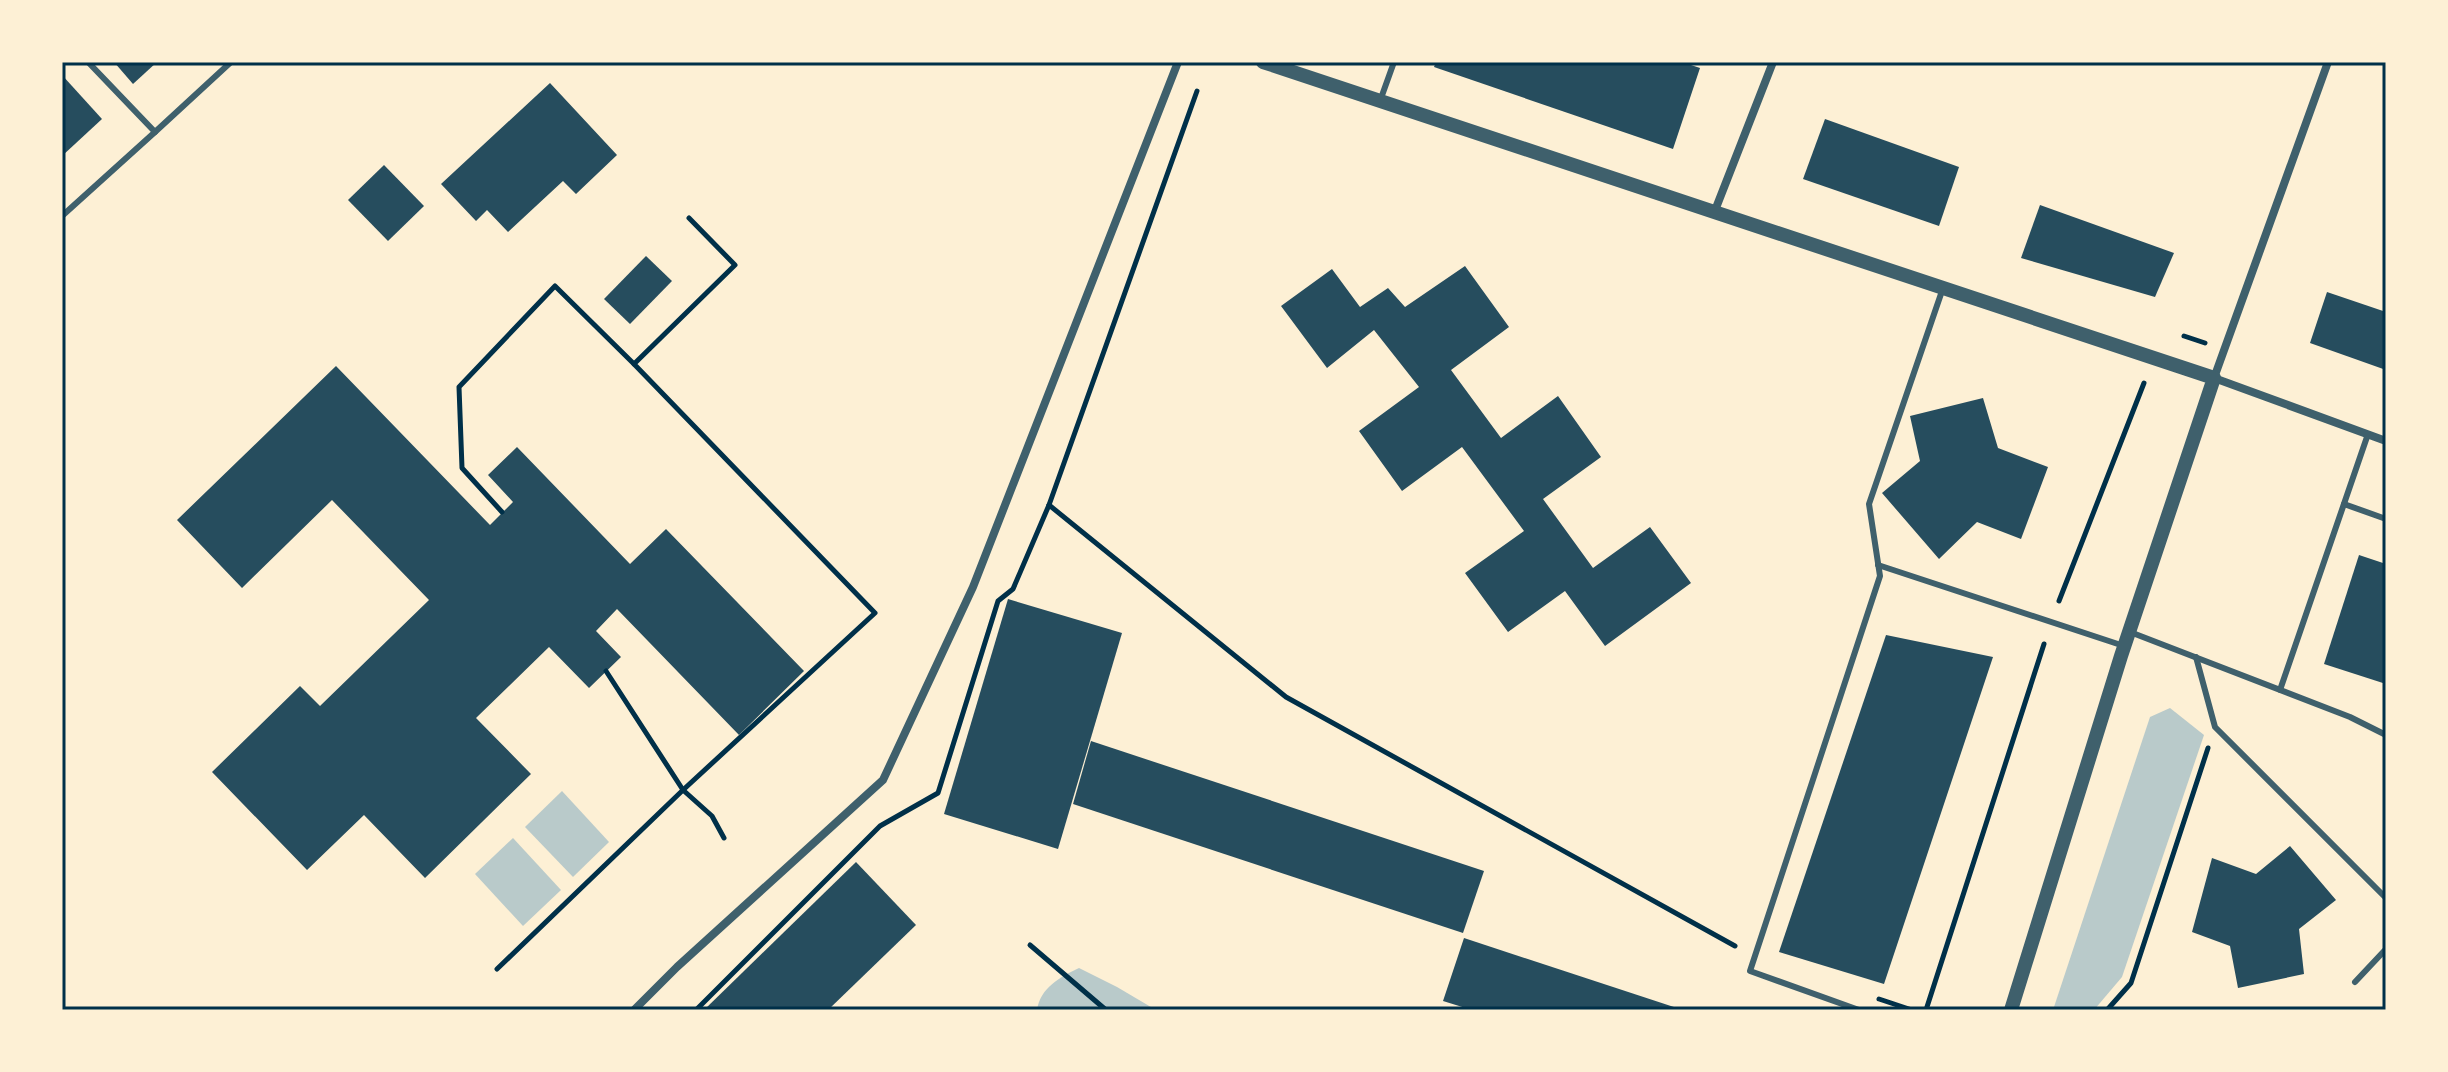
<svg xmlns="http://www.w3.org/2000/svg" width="2448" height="1072" viewBox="0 0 2448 1072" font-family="'Fira Sans',sans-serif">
<rect width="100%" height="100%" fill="#fdf0d5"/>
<!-- green -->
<g fill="#b9caca">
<polygon points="2170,708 2204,735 2122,977 2094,1010 2053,1010 2150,717"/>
<polygon points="562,791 609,842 573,877 525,827"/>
<polygon points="513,838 561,890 523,926 475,874"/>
<path d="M1079 968 1117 987 1156 1010H1037C1040 988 1060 977 1079 968Z"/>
</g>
<!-- building -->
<g fill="#264d5e">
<polygon points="114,62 157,62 133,84"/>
<polygon points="1436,62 1682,62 1700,68 1673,149 1434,67"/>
<polygon points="62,75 102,119 62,156"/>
<polygon points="550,83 617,155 576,194 563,181 508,232 487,210 476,221 441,184"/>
<polygon points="1825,119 1959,167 1939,226 1803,179"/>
<polygon points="384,165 424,206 388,241 348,200"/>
<polygon points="2040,205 2174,253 2155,297 2021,258"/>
<polygon points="646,256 672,281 630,324 604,299"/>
<polygon points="1465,266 1509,327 1451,370 1501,438 1558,396 1601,457 1543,499 1593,568 1650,527 1691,583 1605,646 1565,591 1508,632 1465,573 1524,531 1462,447 1402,491 1359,431 1419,387 1374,330 1327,368 1281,306 1332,269 1360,307 1388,288 1405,307"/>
<polygon points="2327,292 2386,312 2386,370 2310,343"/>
<polygon points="336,366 490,525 513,502 488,475 517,447 630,564 666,529 804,671 739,735 617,609 596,631 621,657 589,688 549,647 476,718 531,774 425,878 364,815 307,870 212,772 300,686 320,706 429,600 332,500 242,588 177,520"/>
<polygon points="1983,398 1998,448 2048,467 2021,539 1977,522 1939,559 1882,493 1920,461 1910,416"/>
<polygon points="2359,555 2386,564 2386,684 2324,664"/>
<polygon points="1008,599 1122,633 1058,849 944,814"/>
<polygon points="1886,635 1993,657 1884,984 1779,952"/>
<polygon points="1091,741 1484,871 1463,933 1073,804"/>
<polygon points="2290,846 2336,900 2299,929 2304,974 2238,988 2230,946 2192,932 2212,858 2256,874"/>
<polygon points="856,862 916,925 828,1010 704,1010"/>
<polygon points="1464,938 1680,1009 1679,1010 1472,1010 1443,1001"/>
</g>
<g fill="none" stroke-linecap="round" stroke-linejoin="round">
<!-- path -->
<g stroke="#003049" stroke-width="5">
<polyline points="2184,336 2205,343"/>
<polyline points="1049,505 1286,697 1735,946"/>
<polyline points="502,512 462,468 459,387 555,286 634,364"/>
<polyline points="2059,601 2144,383"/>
<polyline points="606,671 683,790 712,816 724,838"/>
<polyline points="1030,945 1106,1010"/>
<polyline points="497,969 683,790 875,613 634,364 735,265 689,218"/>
<polyline points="1879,999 1912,1010"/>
<polyline points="696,1010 880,826 938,793 998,601 1013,589 1049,505 1197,91"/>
<polyline points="1926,1010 2044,644"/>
<polyline points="2107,1010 2131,983 2208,748"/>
</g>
<!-- service -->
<g stroke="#3f606c" stroke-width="6">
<polyline points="1380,101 1394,62"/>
<polyline points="155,132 231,62"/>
<polyline points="62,216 155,132 88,62"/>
<polyline points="2344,504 2386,519"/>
<polyline points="1878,565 2124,646"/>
<polyline points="2130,632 2350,717 2386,735"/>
<polyline points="2196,657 2215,727 2386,898"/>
<polyline points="2280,690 2368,434"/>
<polyline points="2355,982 2386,949"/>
<polyline points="1859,1010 1750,971 1880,576 1869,504 1943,288"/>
</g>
<!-- minor -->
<g stroke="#3f606c" stroke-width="8">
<polyline points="2328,62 2214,378 2386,441"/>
<polyline points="1714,213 1773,62"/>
<polyline points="634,1010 677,967 883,780 973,587 1178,62"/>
</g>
<!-- tertiary -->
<polyline stroke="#3f606c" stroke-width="14" points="1263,62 2214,378 2121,656 2011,1010"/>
</g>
<!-- border -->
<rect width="2448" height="1072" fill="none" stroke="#fdf0d5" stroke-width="128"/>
<rect x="64" y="64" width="2320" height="944" fill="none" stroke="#003049" stroke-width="3"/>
</svg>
